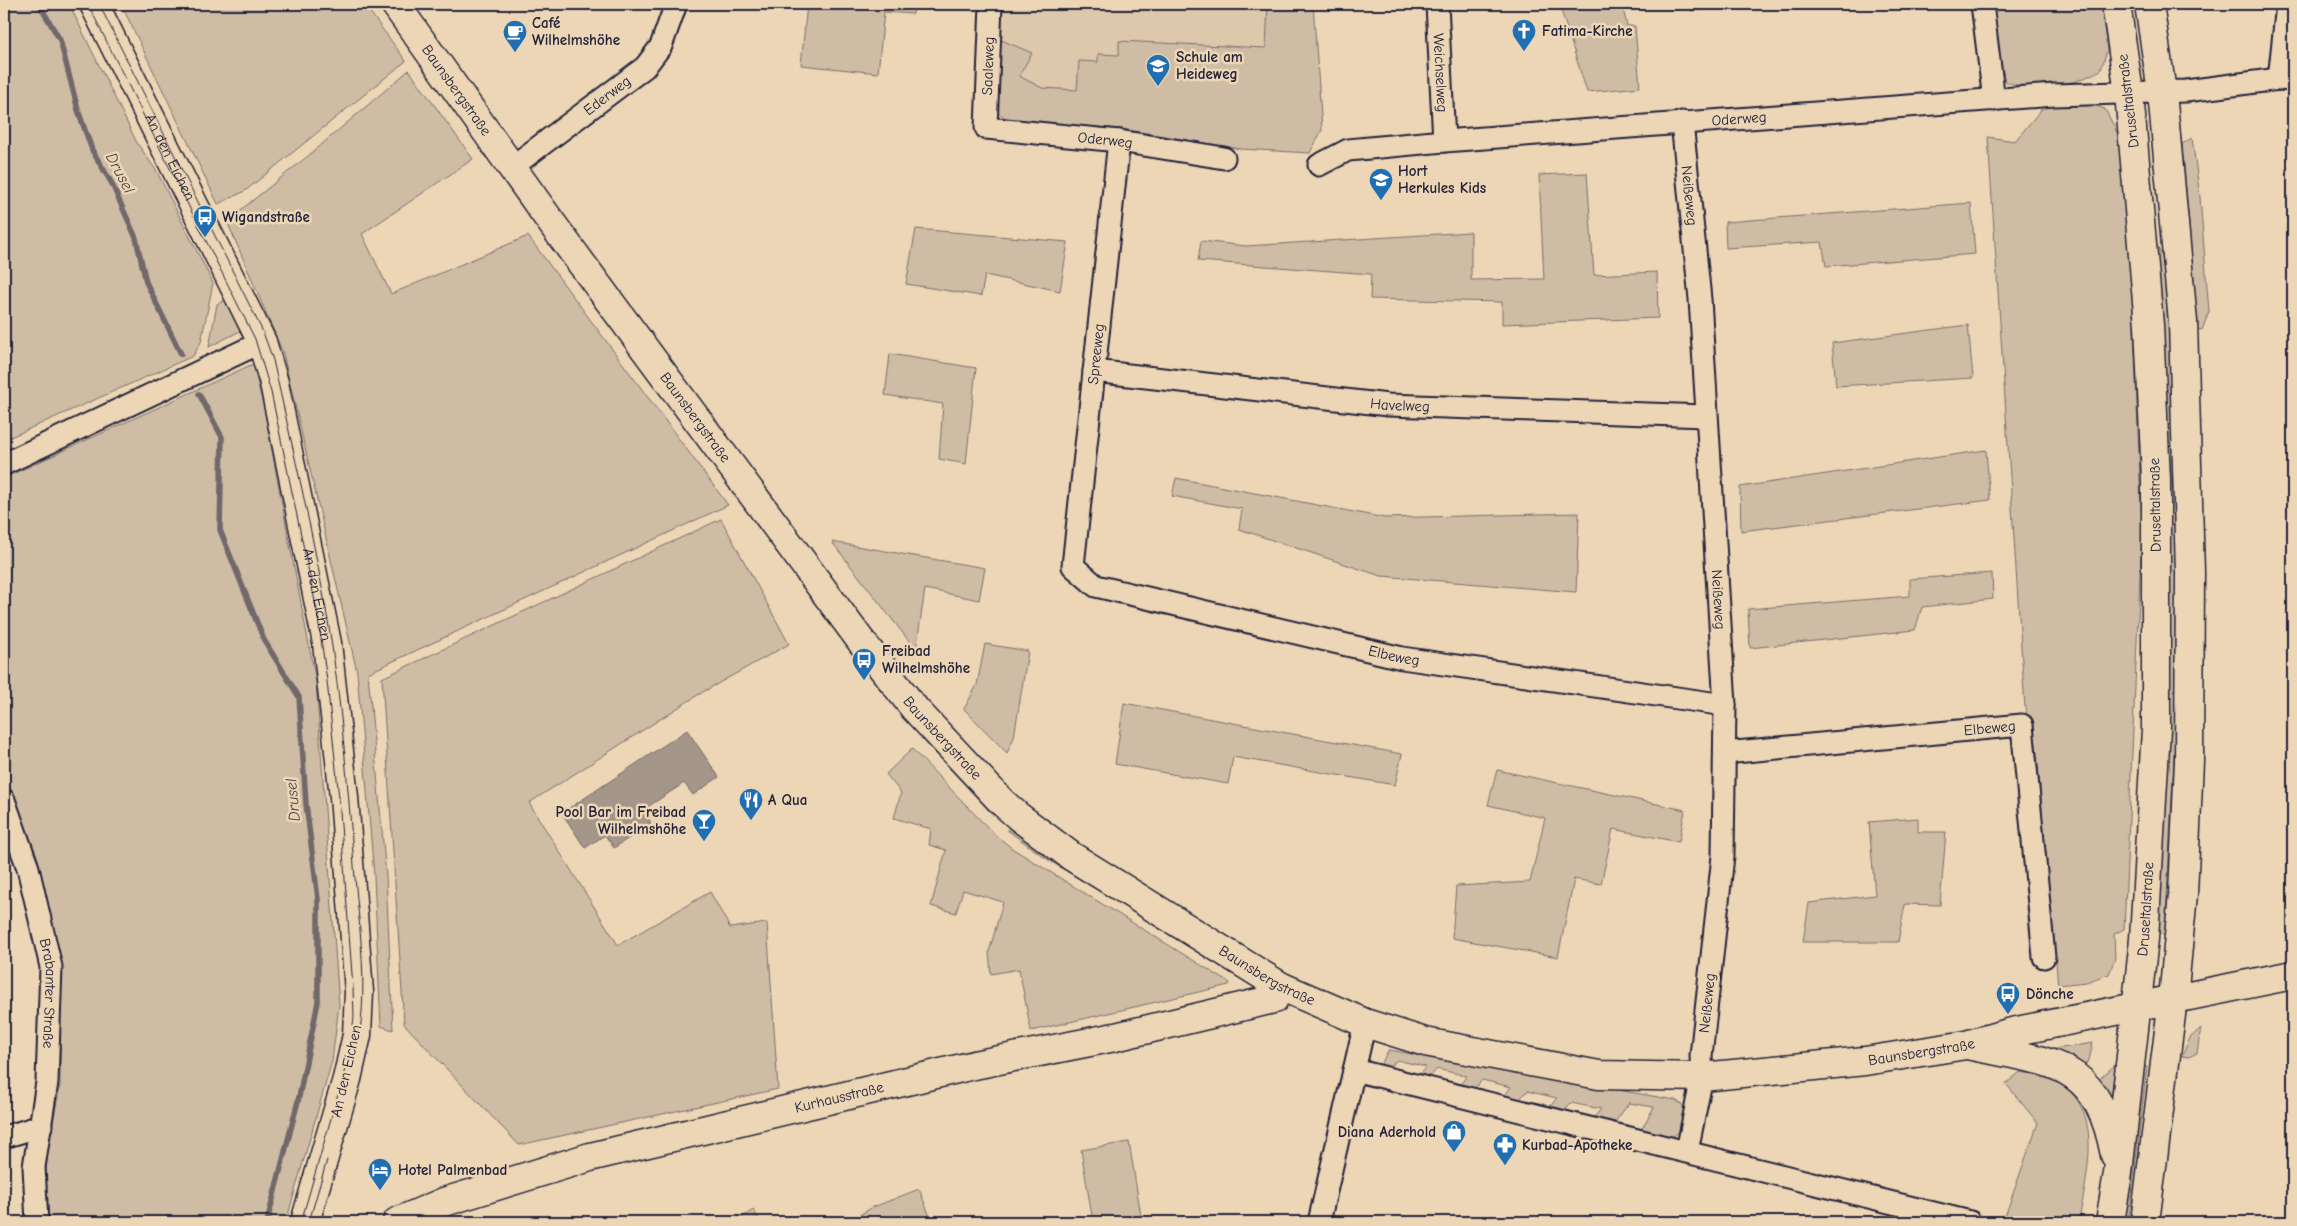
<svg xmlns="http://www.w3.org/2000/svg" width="2297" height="1226" viewBox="0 0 2297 1226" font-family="'Comic Neue',sans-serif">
<rect width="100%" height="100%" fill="#ecd6b5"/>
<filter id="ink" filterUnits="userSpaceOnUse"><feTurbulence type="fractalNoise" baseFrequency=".02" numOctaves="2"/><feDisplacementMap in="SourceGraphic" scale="10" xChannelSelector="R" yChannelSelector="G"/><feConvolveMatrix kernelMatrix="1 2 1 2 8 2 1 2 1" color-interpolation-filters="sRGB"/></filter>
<g filter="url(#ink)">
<!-- built -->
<polygon fill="#ddc8ac" points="1001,4 1313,4 1322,130 1310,153 1241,149 1122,129 1008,120 997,64"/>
<!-- green -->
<g fill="#cfbca4" stroke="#786f70">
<polygon points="4,4 69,4 137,143 156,170 213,283 201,342 193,356 4,440"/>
<polygon points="121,4 364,4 406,61 245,191 218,204"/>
<polygon points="807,4 914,4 913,14 884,12 878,73 801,65"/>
<polygon points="1268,4 1313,4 1322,130 1310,153 1241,149 1122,129 1008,120 996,111 999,39 1032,53 1019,76 1042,88 1077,90 1079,61 1098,62 1098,54 1119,55 1119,41 1266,48"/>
<polygon points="1559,4 1622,4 1627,26 1635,26 1640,87 1587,92"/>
<polygon points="1691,4 1754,4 1691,11"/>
<path d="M1991 4H2101L2107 50 2101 70C2094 73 2086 78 2079 80 2062 86 2020 90 2005 81L1998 52Z"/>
<polygon points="409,70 473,159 362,234 391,294 528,236 728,505 368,673 386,876 393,1030 381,1026 374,876 357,672 283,353 227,221 308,156"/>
<polygon points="2082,101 2105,109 2119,136 2133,306 2142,531 2124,929 2114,934 2115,958 2109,974 2086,982 2058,985 2036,744 2025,708 1988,137 2015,141 2045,105"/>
<polygon points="2192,138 2200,197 2209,312 2202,330 2196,329 2195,293 2182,144"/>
<polygon points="1587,173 1594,275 1657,272 1658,318 1502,324 1502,302 1370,299 1371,274 1198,261 1201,241 1246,246 1471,232 1471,280 1544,279 1539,175"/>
<polygon points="1971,203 1975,254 1826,266 1822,242 1726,248 1725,222"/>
<polygon points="916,229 1068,242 1060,291 985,275 981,296 906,284"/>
<polygon points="2157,245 2167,269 2174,401 2178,541 2176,717 2165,935 2158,934 2168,752 2162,359"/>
<polygon points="228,299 242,330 209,347 217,304"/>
<polygon points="1968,325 1973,378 1836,386 1832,343"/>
<polygon points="890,354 976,368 966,464 939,459 943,404 885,395"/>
<polygon points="253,364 264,409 316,682 339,1005 332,1061 286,1222 48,1222 45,1180 49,1142 60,1086 61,966 37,856 4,773 4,478"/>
<polygon points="1986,450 1990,500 1741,531 1740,487"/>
<polygon points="1176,478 1385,518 1579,513 1576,592 1381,576 1239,529 1242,509 1172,496"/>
<polygon points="721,519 789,644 701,693 529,803 618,945 710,892 730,928 767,923 778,1089 519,1145 404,1024 382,678"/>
<polygon points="832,542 985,568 979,600 925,589 916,650"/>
<polygon points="1992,573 1993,599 1922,607 1915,630 1750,648 1748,609 1910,596 1910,579"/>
<polygon points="985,644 1028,651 1014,737 1007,753 964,709 977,685"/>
<polygon points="1124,703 1402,754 1395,785 1233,757 1228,784 1115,764"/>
<polygon points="927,736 997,811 993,815 923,740"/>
<polygon points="912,749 994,834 1013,849 1230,983 1229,985 1031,1031 1019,969 991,974 989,952 1003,902 963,890 956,913 931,906 946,850 929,845 931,829 894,818 901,793 886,774"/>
<polygon points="1497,770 1685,810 1679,842 1613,829 1601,884 1574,879 1558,957 1452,938 1456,886 1530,882 1545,818 1488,805"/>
<polygon points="1918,818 1918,832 1946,832 1940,905 1905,904 1898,942 1803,942 1809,903 1875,895 1869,822"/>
<polygon points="1012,825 1235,972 1234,975 1047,859 1007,830"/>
<polygon points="2201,1028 2197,1053 2189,1057 2182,1056 2190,1038"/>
<polygon points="2093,1043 2089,1060 2082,1069 2050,1050"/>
<path d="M1389 1050 1675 1100C1695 1109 1685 1136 1668 1137 1660 1138 1648 1133 1640 1132L1654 1107 1629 1103 1613 1125 1592 1120 1601 1109 1571 1103 1561 1113 1548 1109 1557 1098 1527 1091 1517 1102 1503 1098 1511 1087 1482 1080 1472 1091 1458 1087 1467 1076 1437 1069 1427 1080 1417 1077 1426 1067 1397 1060 1386 1070 1379 1067Z"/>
<polygon points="2116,1064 2110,1104 2095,1083"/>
<polygon points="2140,1065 2147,1067 2131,1201 2128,1222 2120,1222"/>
<path d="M2020 1072C2031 1074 2044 1074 2054 1079 2107 1108 2086 1175 2079 1222H2003L2038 1123 2006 1084Z"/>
<polygon points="1129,1142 1142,1222 1093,1222 1081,1150"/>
<polygon points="919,1189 932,1222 848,1222 871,1208"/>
<polygon points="753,1210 761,1222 735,1222"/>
</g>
<!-- water -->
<polygon fill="#a49689" stroke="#70686a" points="687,730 719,777 693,795 684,783 643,810 651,823 614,848 605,835 585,848 562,813"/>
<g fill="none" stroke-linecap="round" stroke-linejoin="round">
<!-- stream -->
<g stroke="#70686a" stroke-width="5.5">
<polyline points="39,4 60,40 78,110 92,150 111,182 136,238 146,282 181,354"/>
<polyline points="199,394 222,437 220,530 264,640 299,697 306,804 318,899 318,1002 299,1097 267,1222"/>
</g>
<defs>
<g id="street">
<path id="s1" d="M991 4 986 128 1119 141 1224 158"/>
<path id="s2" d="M1437 4 1444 141"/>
<polyline points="1982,4 1994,100"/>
<polyline points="2279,79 2287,4"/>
<path id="s3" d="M1682 122 1700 299 1725 705 1723 856 1701 1056 1702 1077 1687 1151"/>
<path id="s4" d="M1119 141 1073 566 1096 586 1402 658 1725 705"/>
<path id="s5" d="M1319 165 1348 150 1444 141 2054 95 2186 91 2279 79 2293 80"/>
<path id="s6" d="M512 167 645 67 661 46 676 4"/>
<path id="s7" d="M1094 371 1388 405 1706 416"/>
<polyline points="4,464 262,342"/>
<path id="s8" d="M1725 753 2022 725 2044 957"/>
<path id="s9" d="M4 800 28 868 51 967 47 1082 34 1167 37 1222"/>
<polyline points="1354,1070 1970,1222"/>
<polyline points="4,1137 41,1126"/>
<polyline points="1319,1222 1365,1023"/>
</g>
<g id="secondary">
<path id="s10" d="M94 4 262 342 274 383 327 643 344 797 359 992 357 1035 347 1079 305 1222"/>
<path id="s11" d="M395 4 556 229 861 641 915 709 1002 802 1019 817 1071 856 1280 986 1365 1023 1425 1042 1599 1075 1702 1077 1865 1061 1966 1045 2012 1032 2293 975"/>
<path d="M1972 1046C2054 1063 2097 1060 2115 1155"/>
<path id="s12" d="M397 1222 444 1202 590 1157 974 1065 1115 1037 1274 999 1280 986"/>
<path id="s13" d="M2110 1222 2118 1173 2144 939 2156 729V480L2149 325 2129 93 2116 4"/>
<polyline points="2145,1222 2173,999 2183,894 2189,761 2190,573 2183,322 2162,92 2149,4"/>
</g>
</defs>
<!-- street casing -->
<use href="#street" stroke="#22223b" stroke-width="25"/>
<!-- secondary casing -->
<use href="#secondary" stroke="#22223b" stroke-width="31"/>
<!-- street -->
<use href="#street" stroke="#ecd6b5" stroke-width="21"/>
<!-- secondary -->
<use href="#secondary" stroke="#ecd6b5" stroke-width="28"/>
<!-- tram -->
<g stroke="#22223b" stroke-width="1">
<polyline points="88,4 255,339 271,392 317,611 327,681 339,798 353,988 354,1016 351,1044 343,1077 301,1222"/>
<path d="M99 4 263 332 273 360C293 450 315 541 330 633 342 710 348 788 354 866 359 927 370 992 356 1054"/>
<polyline points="309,1222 327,1160"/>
</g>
</g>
</g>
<!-- icons -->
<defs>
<symbol id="church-pin" viewBox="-11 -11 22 30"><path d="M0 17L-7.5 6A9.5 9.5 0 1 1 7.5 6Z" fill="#1f6fb2" stroke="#ecd6b5"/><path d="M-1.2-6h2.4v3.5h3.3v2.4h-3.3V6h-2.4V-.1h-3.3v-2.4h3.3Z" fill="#fff"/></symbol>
<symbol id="cafe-pin" viewBox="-11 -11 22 30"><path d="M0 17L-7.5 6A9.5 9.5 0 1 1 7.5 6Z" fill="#1f6fb2" stroke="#ecd6b5"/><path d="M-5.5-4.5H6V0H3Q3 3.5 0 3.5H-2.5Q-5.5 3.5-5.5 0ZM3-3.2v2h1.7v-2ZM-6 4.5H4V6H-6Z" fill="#fff"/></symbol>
<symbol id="school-pin" viewBox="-11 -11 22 30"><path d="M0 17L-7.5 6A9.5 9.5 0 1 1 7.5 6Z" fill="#1f6fb2" stroke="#ecd6b5"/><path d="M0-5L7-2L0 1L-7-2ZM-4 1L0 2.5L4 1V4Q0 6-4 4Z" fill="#fff"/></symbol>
<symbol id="bus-pin" viewBox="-11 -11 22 30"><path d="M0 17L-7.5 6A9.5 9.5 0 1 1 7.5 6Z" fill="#1f6fb2" stroke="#ecd6b5"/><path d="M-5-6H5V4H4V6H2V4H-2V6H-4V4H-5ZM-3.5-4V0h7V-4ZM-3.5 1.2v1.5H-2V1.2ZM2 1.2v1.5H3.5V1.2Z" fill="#fff"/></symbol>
<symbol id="restaurant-pin" viewBox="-11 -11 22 30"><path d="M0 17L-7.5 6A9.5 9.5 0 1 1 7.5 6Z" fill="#1f6fb2" stroke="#ecd6b5"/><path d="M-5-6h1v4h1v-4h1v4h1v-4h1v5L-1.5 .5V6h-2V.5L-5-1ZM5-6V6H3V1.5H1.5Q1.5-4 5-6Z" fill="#fff"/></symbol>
<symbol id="bar-pin" viewBox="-11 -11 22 30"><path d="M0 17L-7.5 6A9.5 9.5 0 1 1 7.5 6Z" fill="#1f6fb2" stroke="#ecd6b5"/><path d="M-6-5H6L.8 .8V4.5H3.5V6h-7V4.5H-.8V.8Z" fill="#fff"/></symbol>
<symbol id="shop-pin" viewBox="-11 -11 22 30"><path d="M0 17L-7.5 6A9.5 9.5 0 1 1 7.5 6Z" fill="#1f6fb2" stroke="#ecd6b5"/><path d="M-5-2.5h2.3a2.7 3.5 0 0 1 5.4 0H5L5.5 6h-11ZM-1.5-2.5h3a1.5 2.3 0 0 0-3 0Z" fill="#fff"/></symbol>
<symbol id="pharmacy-pin" viewBox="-11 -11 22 30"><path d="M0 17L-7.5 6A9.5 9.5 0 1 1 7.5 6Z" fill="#1f6fb2" stroke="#ecd6b5"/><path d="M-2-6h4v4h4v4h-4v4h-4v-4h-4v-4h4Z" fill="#fff"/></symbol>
<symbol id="hotel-pin" viewBox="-11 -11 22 30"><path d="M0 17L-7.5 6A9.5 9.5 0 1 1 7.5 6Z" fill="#1f6fb2" stroke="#ecd6b5"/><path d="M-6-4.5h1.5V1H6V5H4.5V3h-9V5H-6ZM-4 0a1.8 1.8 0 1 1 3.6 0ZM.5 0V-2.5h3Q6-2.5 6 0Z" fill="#fff"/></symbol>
</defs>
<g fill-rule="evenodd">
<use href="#church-pin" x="1510" y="17" width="28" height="38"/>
<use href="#cafe-pin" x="501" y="18" width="28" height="38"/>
<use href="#school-pin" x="1144" y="52" width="28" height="38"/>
<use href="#school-pin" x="1367" y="166" width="28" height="38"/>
<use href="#bus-pin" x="191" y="203" width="28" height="38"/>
<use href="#bus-pin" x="850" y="646" width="28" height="38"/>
<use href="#restaurant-pin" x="737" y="786" width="28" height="38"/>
<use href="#bar-pin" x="690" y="807" width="28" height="38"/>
<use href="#bus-pin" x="1994" y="980" width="28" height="38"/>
<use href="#shop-pin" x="1440" y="1118" width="28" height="38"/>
<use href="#pharmacy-pin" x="1491" y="1131" width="28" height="38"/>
<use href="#hotel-pin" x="366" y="1156" width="28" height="38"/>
</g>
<g text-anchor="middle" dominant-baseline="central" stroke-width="5" stroke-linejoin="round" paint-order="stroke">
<!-- poi labels -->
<g font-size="15" font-weight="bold" fill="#22223b" stroke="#ecd6b5" text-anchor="start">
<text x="532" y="23">Café<tspan x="532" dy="17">Wilhelmshöhe</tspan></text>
<text x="1542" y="31">Fatima-Kirche</text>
<text x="1176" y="57">Schule am<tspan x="1176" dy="17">Heideweg</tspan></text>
<text x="1398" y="171">Hort<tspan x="1398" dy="17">Herkules Kids</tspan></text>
<text x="222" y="217">Wigandstraße</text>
<text x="882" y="651">Freibad<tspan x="882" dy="17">Wilhelmshöhe</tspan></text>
<text x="768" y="800">A Qua</text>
<text x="686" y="812" text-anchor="end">Pool Bar im Freibad<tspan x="686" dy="17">Wilhelmshöhe</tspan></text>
<text x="2026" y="994">Dönche</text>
<text x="1436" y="1132" text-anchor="end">Diana Aderhold</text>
<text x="1522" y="1145">Kurbad-Apotheke</text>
<text x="398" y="1170">Hotel Palmenbad</text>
</g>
<!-- street labels -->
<g font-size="15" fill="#22223b" stroke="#ecd6b5">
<text transform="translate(988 66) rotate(-88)">Saaleweg</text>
<text stroke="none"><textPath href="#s2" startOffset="69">Weichselweg</textPath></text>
<text stroke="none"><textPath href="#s11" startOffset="106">Baunsbergstraße</textPath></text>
<text stroke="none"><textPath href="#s6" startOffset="119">Ederweg</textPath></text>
<text transform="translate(2128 101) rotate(-97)">Druseltalstraße</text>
<text stroke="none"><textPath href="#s5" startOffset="425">Oderweg</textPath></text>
<text stroke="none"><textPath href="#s1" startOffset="244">Oderweg</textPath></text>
<text stroke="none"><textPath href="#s10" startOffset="171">An den Eichen</textPath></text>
<text stroke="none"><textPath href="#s3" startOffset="74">Neißeweg</textPath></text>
<text transform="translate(1096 354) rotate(-84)">Spreeweg</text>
<text stroke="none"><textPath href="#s7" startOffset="308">Havelweg</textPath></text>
<text stroke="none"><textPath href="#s11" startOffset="511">Baunsbergstraße</textPath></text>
<text transform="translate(2155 505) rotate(-91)">Druseltalstraße</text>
<text stroke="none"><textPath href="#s10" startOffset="636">An den Eichen</textPath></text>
<text stroke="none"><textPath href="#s3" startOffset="479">Neißeweg</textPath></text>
<text stroke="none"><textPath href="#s4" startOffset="764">Elbeweg</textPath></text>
<text stroke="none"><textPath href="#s8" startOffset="266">Elbeweg</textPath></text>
<text stroke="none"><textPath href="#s11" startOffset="916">Baunsbergstraße</textPath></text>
<text stroke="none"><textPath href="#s13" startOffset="315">Druseltalstraße</textPath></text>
<text stroke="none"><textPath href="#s11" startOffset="1321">Baunsbergstraße</textPath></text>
<text stroke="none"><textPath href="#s9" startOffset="200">Brabanter Straße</textPath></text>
<text transform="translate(1707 1003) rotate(-84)">Neißeweg</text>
<text stroke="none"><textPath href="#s11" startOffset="1994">Baunsbergstraße</textPath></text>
<text transform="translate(346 1071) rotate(-77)">An den Eichen</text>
<text stroke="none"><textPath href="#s12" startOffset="460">Kurhausstraße</textPath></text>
</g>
<!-- water labels -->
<g font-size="16" font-style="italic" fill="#494552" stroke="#ecd6b5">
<text transform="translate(120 173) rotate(62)">Drusel</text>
<text transform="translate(293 800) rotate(-95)">Drusel</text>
</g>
</g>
<!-- margin -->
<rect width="2297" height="1226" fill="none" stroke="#ecd6b5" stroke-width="20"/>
<rect x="10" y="10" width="2277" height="1206" fill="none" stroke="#22223b" stroke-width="2" filter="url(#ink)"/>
</svg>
